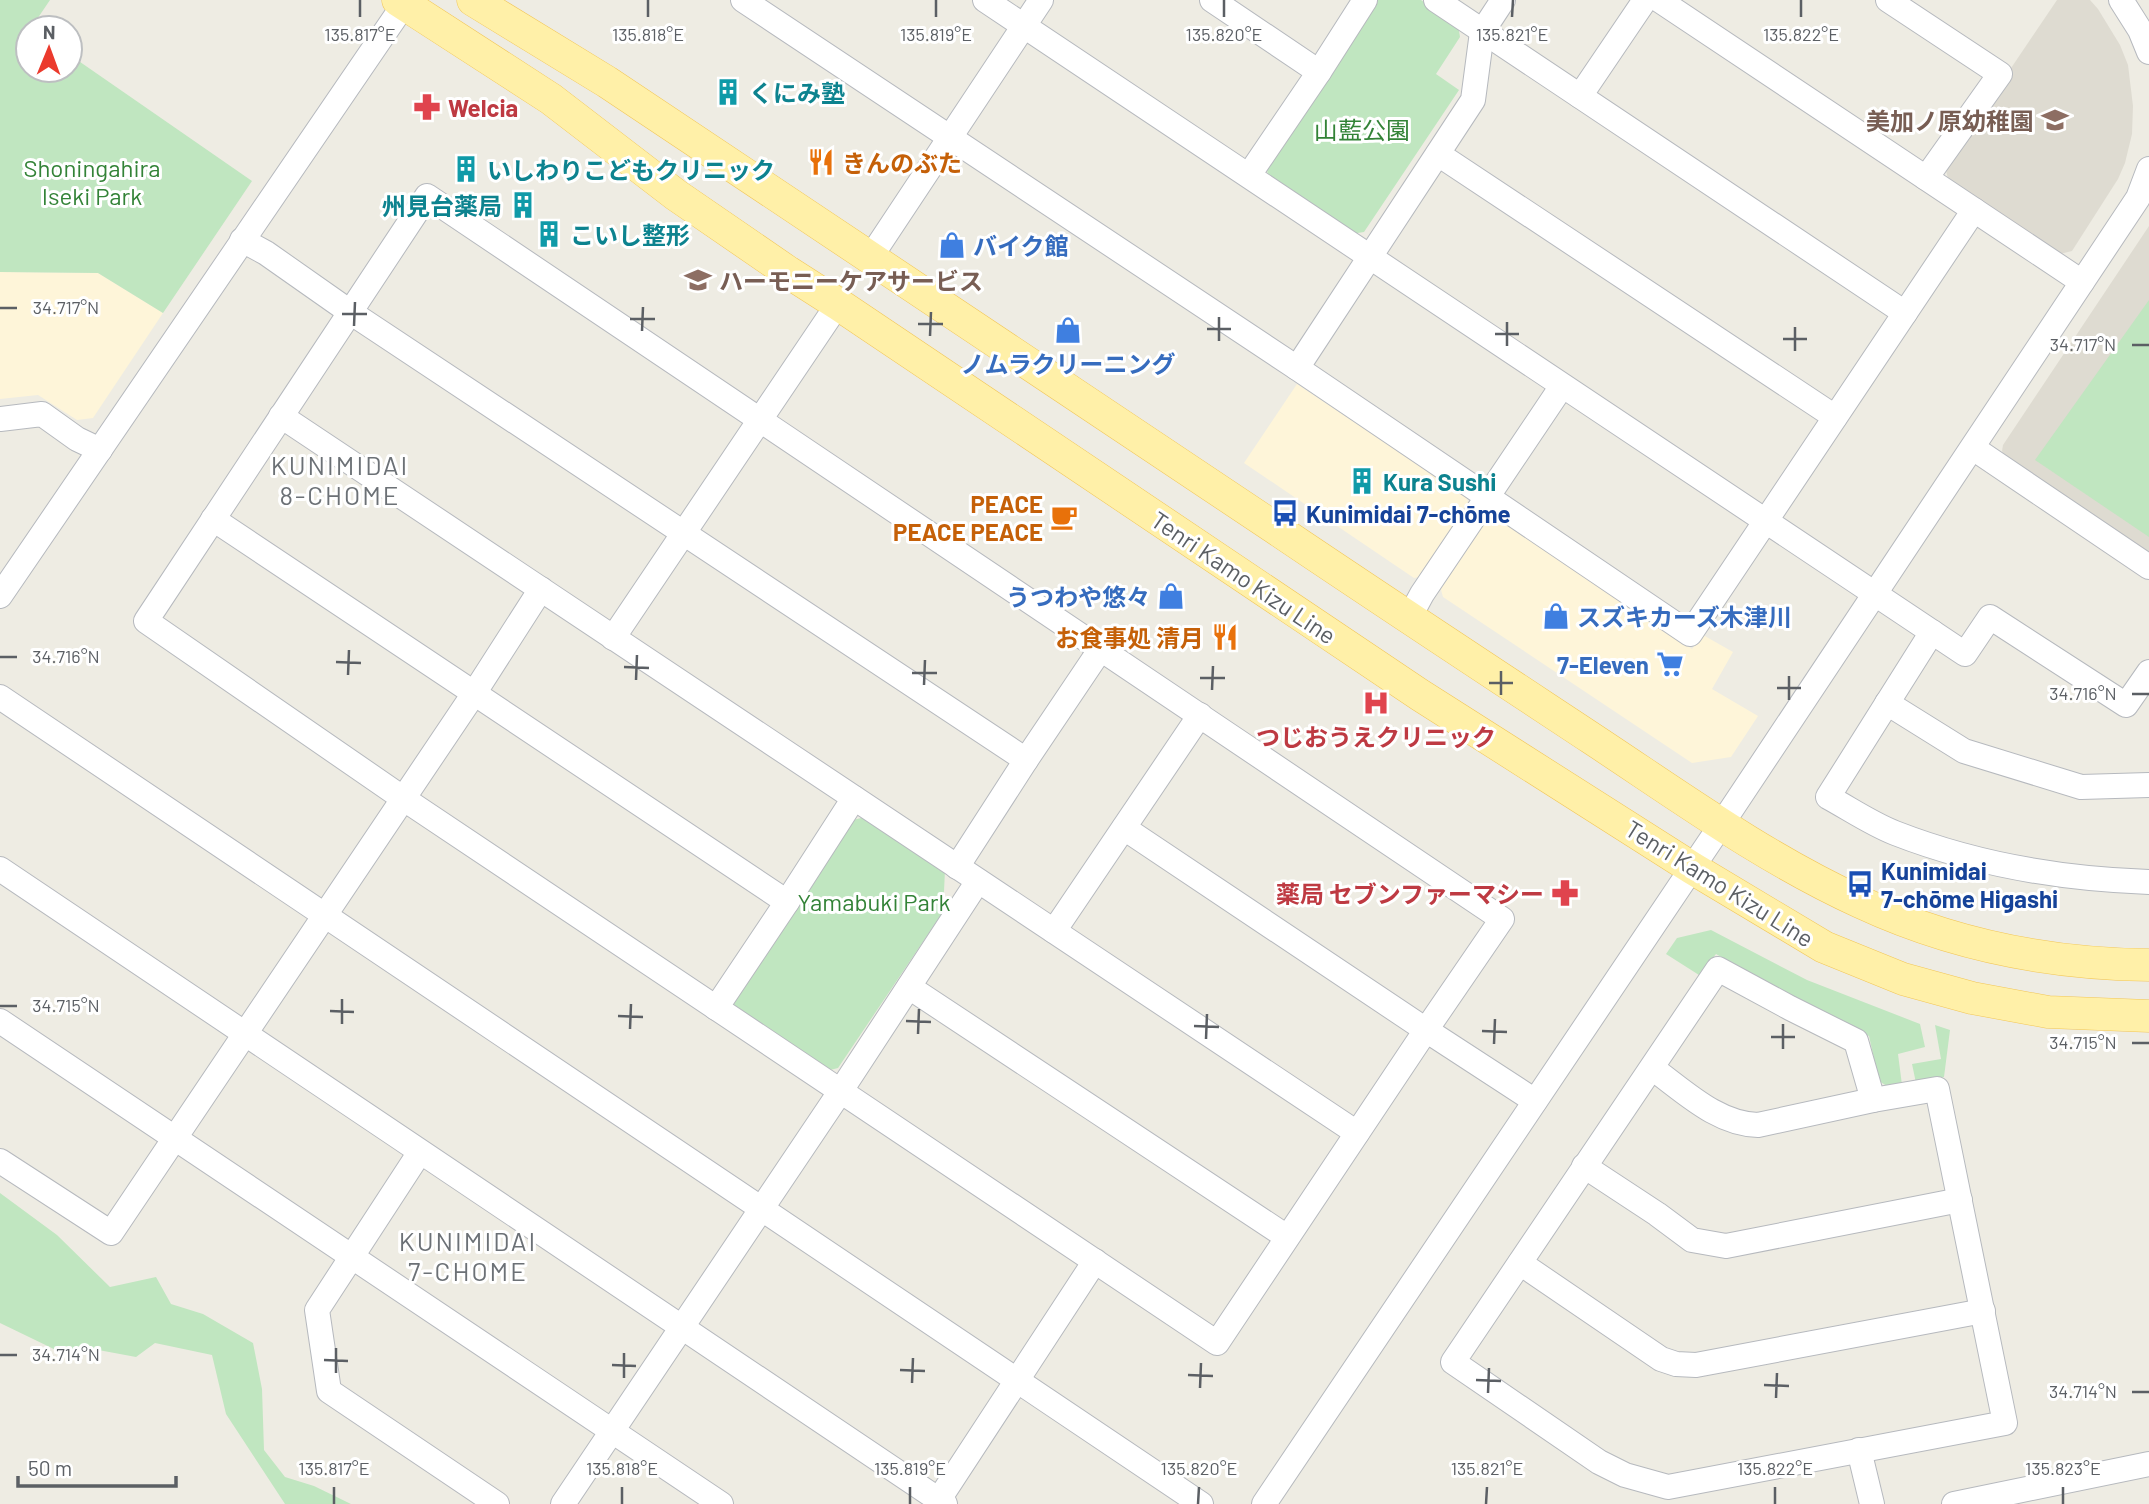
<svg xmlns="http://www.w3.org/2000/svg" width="2149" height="1504" viewBox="0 0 2149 1504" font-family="Barlow,'Noto Sans JP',sans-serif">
<rect width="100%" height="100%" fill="#eeece3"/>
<!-- commercial -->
<g fill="#fef5d9">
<polygon points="0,272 98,273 163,313 93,418 77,420 38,395 0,399"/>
<polygon points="1297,384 1467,497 1469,510 1425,576 1414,578 1244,463"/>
<polygon points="1498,517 1692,649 1703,635 1733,652 1712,689 1758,716 1731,757 1692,763 1443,597 1440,586 1483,521"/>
</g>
<!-- education -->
<g fill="#dedbd1">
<polygon points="2057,0 2090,0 2098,9 2120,45 2128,65 2133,106 2132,134 2125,163 2118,179 2072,251 2060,254 1948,179 1945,166"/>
<polygon points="2149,226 2149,554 2005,458 2002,451 2003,445"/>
</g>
<!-- green -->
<g fill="#c0e6c0">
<polygon points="0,0 50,0 31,28 28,28 28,70 70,70 70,55 252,181 163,313 98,273 0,272"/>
<polygon points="1377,0 1421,0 1458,25 1460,37 1436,74 1459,90 1364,232 1351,234 1269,179 1266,166"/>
<polygon points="2149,300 2149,537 2035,460"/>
<polygon points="865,817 945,870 943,912 838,1068 826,1071 735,1009 733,998 853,820"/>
<polygon points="1711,930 1807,980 1920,1024 1925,1047 1898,1054 1902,1085 1890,1088 1879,1081 1869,1036 1812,1010 1716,954 1699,975 1666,954 1677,938"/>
<polygon points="1935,1025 1950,1030 1944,1077 1916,1083 1912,1064 1941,1059"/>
<polygon points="0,1193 57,1235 110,1287 156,1277 171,1304 203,1314 253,1343 262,1389 264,1450 285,1477 314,1486 351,1504 285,1504 226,1414 212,1355 155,1343 136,1357 93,1349 60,1352 0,1323"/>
</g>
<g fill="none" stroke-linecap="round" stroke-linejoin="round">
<defs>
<g id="minor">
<polyline points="743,0 1297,368 1690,634 1974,210"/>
<polyline points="985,0 1965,654 1990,617 2126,705 2149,672"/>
<polyline points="1212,0 1319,72"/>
<polyline points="1436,0 1905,313"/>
<polyline points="1659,0 2082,282"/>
<polyline points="1888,0 2000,74 1926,178"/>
<polyline points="2121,0 2140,30 2149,52"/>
<polyline points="1580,96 1645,0"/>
<polyline points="1438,154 1835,417"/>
<polyline points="1249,175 1319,72 1365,0"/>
<polyline points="242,240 266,253 350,312 1026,760"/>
<polyline points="870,258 1041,0"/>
<polyline points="1297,368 1473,100 1482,32 1503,0"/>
<polyline points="281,416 1357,1133"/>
<polyline points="0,419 42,414 77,439 100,450"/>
<polyline points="1973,448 2149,567"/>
<polyline points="213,519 787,902"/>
<polyline points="0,596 407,0"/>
<polyline points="1409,618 1422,594 1562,386"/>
<path d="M1932 632 1828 797C1850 809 1872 824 1895 833 1977 865 2062 879 2149 882"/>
<polyline points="613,638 838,304"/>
<polyline points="0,697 1201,1504"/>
<polyline points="1887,703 1964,751 2081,787 2149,785"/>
<polyline points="1124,828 1426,1030 1217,1343 404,799 146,621 427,196 1502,919 1426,1030 1535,1101"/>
<polyline points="957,867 1026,760 1100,650"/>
<polyline points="0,869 945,1504"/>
<polyline points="1054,931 1200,715"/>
<polygon points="1718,969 1790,1008 1856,1041 1873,1100 1937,1089 2005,1423 1668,1487 1625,1475 1599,1462 1453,1362"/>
<polyline points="909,987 1287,1237"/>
<polyline points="716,1008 787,902 854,798"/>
<polyline points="0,1021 721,1504"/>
<path d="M1652 1068C1684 1091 1717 1124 1758 1125L1873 1100"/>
<polyline points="420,1152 317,1310 329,1391 497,1504"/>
<polyline points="0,1161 111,1233 473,695 541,589"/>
<polyline points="1584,1166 1657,1214 1692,1240 1726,1246 1960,1200"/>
<polyline points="1520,1263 1661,1359 1676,1364 1696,1365 1983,1311"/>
<polyline points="1859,1450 1872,1504"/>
<polyline points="563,1504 840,1092 978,881"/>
<polyline points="936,1504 1095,1261"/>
<polyline points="1264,1504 1721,825 2138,198 2149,169"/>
<polyline points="1954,1504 2149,1464"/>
</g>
<g id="major">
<polyline points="398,0 551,99 676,195 788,272 838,304 1420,695 1692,868 1824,947 1903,979 1972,998 2048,1012 2149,1016"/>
<path d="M473 0 607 82C830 231 1053 380 1275 528 1380 599 1485 668 1591 738 1679 796 1764 858 1860 902 1950 944 2050 964 2149 965"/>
</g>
</defs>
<!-- minor casing -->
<use href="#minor" stroke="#b6b9be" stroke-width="26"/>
<!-- major casing -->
<use href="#major" stroke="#f2c658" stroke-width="33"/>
<!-- minor -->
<use href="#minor" stroke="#fff" stroke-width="24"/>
<!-- major -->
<use href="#major" stroke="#fff0a8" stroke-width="32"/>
</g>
<!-- ticks -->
<path fill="none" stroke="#5b5f64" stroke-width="2.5" d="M360 17V0M648 17V0M936 17V0M1224 17V0M1512 17 1513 0M1801 17V0M0 308H17M342 314H367M630 319H655M918 324H943M354 326 355 302M1207 329H1231M642 331 643 307M1495 334H1519M930 336 931 312M1783 339H1807M1219 341V317M2132 345H2149M1507 346V322M1795 351V327M0 657H17M336 662 361 663M624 667 649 668M912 673H937M348 675 349 650M1200 678H1225M636 680 637 655M1489 683H1513M924 685 925 660M1777 688H1801M1212 690 1213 666M2132 694H2149M1501 695V671M1789 700V676M0 1006H17M330 1011 354 1012M618 1016 643 1017M906 1021 931 1022M342 1024V999M1194 1026 1219 1027M630 1029 631 1004M1482 1031 1507 1032M918 1034 919 1009M1771 1037H1795M1206 1039 1207 1014M2132 1043H2149M1494 1044 1495 1019M1783 1049V1024M0 1355H17M324 1360 348 1361M612 1365 636 1366M900 1370 925 1371M336 1373V1348M1188 1375 1213 1376M624 1378V1353M1476 1380 1501 1381M912 1383 913 1358M1764 1385 1789 1386M1200 1388 1201 1363M2132 1392H2149M1488 1393 1489 1368M1776 1398 1777 1373M334 1504V1487M622 1504V1487M910 1504V1487M1198 1504 1199 1487M1486 1504 1487 1487M1775 1504V1487M2063 1504V1487"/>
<!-- icons -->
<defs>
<symbol id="building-bare" viewBox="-9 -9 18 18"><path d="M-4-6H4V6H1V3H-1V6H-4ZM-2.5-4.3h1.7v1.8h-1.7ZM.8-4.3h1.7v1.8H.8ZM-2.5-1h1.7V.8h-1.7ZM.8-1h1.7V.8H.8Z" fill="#0f9aa8" stroke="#fff" stroke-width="2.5" paint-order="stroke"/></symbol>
<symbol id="pharmacy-bare" viewBox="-9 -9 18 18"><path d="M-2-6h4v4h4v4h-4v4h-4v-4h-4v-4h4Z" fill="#e0444e" stroke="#fff" stroke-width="2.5" paint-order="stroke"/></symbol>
<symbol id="school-bare" viewBox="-9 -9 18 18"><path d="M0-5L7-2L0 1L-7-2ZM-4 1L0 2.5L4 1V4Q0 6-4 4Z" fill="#8d6e63" stroke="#fff" stroke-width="2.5" paint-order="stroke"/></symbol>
<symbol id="restaurant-bare" viewBox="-9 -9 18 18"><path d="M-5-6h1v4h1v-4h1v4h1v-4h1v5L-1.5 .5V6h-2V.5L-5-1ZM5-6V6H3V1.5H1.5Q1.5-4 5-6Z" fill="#e8710a" stroke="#fff" stroke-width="2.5" paint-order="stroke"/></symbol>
<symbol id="shop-bare" viewBox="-9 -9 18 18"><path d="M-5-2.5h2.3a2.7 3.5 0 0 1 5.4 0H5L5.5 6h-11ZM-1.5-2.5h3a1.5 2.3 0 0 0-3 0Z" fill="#3f7fe0" stroke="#fff" stroke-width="2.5" paint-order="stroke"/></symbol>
<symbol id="bus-bare" viewBox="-9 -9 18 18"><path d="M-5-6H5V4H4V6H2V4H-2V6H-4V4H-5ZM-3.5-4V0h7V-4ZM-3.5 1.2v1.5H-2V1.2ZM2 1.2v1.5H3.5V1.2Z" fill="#1a4fb4" stroke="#fff" stroke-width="2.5" paint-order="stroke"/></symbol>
<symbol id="cafe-bare" viewBox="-9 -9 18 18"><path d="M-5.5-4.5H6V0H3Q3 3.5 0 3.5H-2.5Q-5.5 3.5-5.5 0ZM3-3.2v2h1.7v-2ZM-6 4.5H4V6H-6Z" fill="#e8710a" stroke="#fff" stroke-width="2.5" paint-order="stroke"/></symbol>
<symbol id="supermarket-bare" viewBox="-9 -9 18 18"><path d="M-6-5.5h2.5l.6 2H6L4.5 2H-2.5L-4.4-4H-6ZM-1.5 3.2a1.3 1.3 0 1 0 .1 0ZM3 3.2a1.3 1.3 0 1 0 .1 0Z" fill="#3f7fe0" stroke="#fff" stroke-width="2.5" paint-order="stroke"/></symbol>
<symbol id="hospital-bare" viewBox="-9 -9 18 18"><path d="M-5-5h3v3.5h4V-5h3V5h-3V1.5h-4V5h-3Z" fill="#e0444e" stroke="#fff" stroke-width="2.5" paint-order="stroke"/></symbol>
</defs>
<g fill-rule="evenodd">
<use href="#building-bare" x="709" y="73" width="38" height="38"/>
<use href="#pharmacy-bare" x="408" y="88" width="38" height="38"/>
<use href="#school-bare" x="2036" y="101" width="38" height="38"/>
<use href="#restaurant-bare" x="802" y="143" width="38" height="38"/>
<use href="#building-bare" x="447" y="150" width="38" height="38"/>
<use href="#building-bare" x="504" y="186" width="38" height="38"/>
<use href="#building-bare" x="530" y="215" width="38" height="38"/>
<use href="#shop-bare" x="933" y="226" width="38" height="38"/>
<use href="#school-bare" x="679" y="261" width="38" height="38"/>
<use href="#shop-bare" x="1049" y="311" width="38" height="38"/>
<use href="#building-bare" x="1343" y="462" width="38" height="38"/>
<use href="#bus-bare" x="1266" y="494" width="38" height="38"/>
<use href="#cafe-bare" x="1045" y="498" width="38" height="38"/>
<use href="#shop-bare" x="1152" y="577" width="38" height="38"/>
<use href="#shop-bare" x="1537" y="597" width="38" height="38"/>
<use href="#restaurant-bare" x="1206" y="618" width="38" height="38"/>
<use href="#supermarket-bare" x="1651" y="645" width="38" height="38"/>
<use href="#hospital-bare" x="1357" y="684" width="38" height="38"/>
<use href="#bus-bare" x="1841" y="865" width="38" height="38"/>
<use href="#pharmacy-bare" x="1546" y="874" width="38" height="38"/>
</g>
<g text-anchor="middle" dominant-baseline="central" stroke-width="6" stroke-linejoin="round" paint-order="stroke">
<!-- culture labels -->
<g font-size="24" font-weight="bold" fill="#0d838f" stroke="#fff" text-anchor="start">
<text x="749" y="92">くにみ塾</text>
<text x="487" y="169">いしわりこどもクリニック</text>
<text x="502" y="205" text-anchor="end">州見台薬局</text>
<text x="570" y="234">こいし整形</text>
<text x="1383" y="481">Kura Sushi</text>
</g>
<!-- health labels -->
<g font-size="24" font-weight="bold" fill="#be3a42" stroke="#fff" text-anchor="start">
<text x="448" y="107">Welcia</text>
<text x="1376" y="736" text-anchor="middle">つじおうえクリニック</text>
<text x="1544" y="893" text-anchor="end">薬局 セブンファーマシー</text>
</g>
<!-- education labels -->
<g font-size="24" font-weight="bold" fill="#785e54" stroke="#fff" text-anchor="end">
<text x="2034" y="120">美加ノ原幼稚園</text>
<text x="719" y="280" text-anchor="start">ハーモニーケアサービス</text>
</g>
<!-- park labels -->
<g font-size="24" fill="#338337" stroke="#fff">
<text x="1362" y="129">山藍公園</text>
<text x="92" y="167">Shoningahira<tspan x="92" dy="28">Iseki Park</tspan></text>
<text x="874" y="901">Yamabuki Park</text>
</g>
<!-- food labels -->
<g font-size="24" font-weight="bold" fill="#c56008" stroke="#fff" text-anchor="end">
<text x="842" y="162" text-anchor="start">きんのぶた</text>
<text x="1043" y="503">PEACE<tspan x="1043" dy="28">PEACE PEACE</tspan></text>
<text x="1204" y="637">お食事処 清月</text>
</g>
<!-- shop labels -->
<g font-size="24" font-weight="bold" fill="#366cbe" stroke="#fff" text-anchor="start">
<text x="973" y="245">バイク館</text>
<text x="1068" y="363" text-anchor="middle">ノムラクリーニング</text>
<text x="1150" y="596" text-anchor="end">うつわや悠々</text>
<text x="1577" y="616">スズキカーズ木津川</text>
<text x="1649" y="664" text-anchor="end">7-Eleven</text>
</g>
<!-- transit labels -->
<g font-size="24" font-weight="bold" fill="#164399" stroke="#fff" text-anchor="start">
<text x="1306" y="513">Kunimidai 7-chōme</text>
<text x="1881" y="870">Kunimidai<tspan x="1881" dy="28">7-chōme Higashi</tspan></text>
</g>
<!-- street labels -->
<g font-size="24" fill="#5b5f64" stroke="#fff">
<text transform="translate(1244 577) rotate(34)">Tenri Kamo Kizu Line</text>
<text transform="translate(1720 883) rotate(32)">Tenri Kamo Kizu Line</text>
</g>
<!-- neighbourhood labels -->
<g font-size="26" letter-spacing="2" fill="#6c7176" stroke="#fff">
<text x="340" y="464">KUNIMIDAI<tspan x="340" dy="30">8-CHOME</tspan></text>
<text x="468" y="1240">KUNIMIDAI<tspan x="468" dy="30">7-CHOME</tspan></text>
</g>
</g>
<g font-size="18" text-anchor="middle" fill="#5b5f64" stroke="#fff" stroke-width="6" stroke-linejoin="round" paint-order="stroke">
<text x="360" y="41">135.817°E</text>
<text x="648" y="41">135.818°E</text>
<text x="936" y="41">135.819°E</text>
<text x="1224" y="41">135.820°E</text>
<text x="1512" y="41">135.821°E</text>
<text x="1801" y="41">135.822°E</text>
<text x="66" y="314">34.717°N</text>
<text x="2083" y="351">34.717°N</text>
<text x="66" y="663">34.716°N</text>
<text x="2083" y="700">34.716°N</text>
<text x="66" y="1012">34.715°N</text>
<text x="2083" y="1049">34.715°N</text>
<text x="66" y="1361">34.714°N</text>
<text x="2083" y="1398">34.714°N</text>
<text x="334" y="1475">135.817°E</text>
<text x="622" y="1475">135.818°E</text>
<text x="910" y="1475">135.819°E</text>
<text x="1199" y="1475">135.820°E</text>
<text x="1487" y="1475">135.821°E</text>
<text x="1775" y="1475">135.822°E</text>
<text x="2063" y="1475">135.823°E</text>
</g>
<!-- north arrow -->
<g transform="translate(49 49) rotate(1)"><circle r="33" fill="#ffffff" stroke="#bdbfc1" stroke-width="2"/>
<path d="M0-5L12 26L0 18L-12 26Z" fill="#eb3a2d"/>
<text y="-10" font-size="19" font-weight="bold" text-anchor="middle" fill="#5b5f64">N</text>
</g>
<!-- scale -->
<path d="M18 1476v10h158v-10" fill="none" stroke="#5b5f64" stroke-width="3.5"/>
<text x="28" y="1476" font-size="21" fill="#5b5f64" stroke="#ffffff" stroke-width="5" paint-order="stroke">50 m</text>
</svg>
